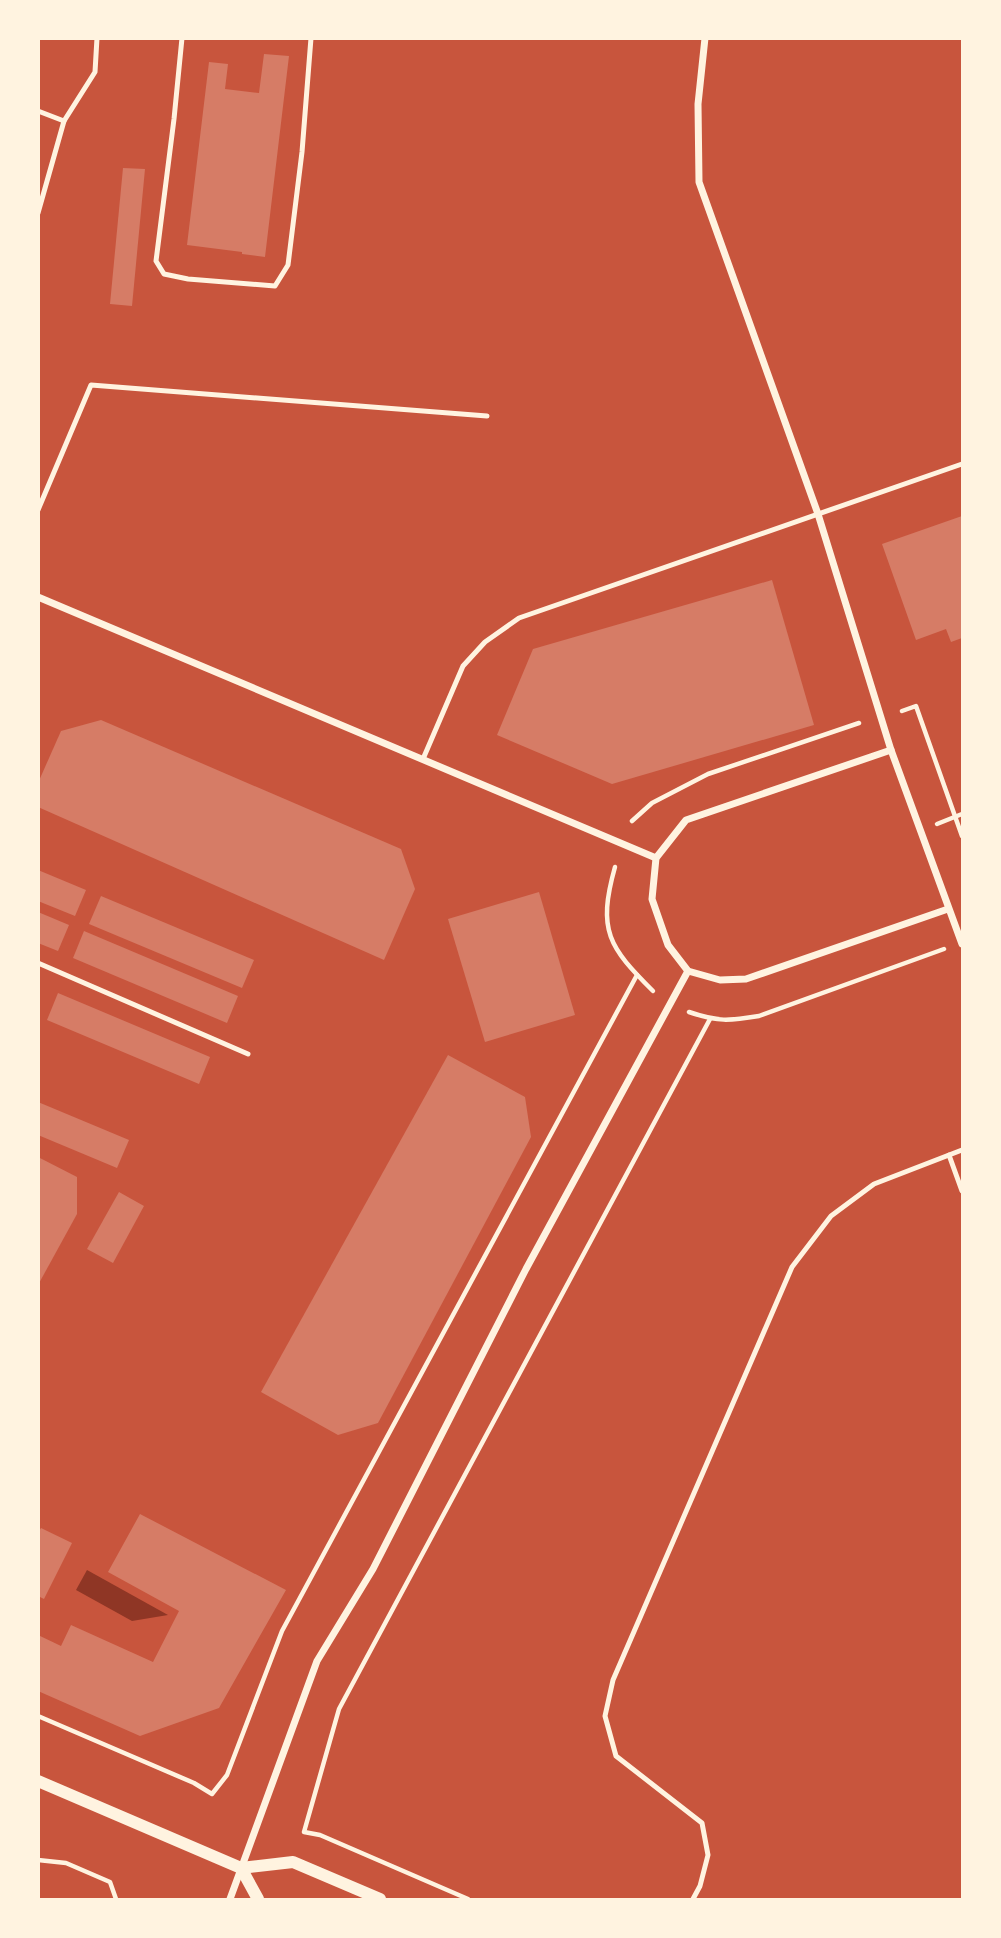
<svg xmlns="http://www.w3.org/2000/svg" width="1001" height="1938" viewBox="0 0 1001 1938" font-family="'Golos Text',sans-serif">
<rect width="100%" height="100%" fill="#c8553d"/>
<!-- water -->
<polygon fill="#8f3625" points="87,1570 168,1615 132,1621 76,1590"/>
<!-- building -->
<g fill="#d67c66">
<polygon points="264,54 289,56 265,257 242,254 242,252 187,245 209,62 228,64 225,89 259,93"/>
<polygon points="123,168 145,169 132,306 110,304"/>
<polygon points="962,516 962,638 951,642 946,629 916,640 882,544"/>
<polygon points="772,580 814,725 612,784 497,735 533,649"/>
<polygon points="101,720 401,849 415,889 384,960 38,807 38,783 61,731"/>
<polygon points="38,870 86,890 75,916 38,901"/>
<polygon points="539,892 575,1015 485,1042 448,919"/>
<polygon points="101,896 254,960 242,988 89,924"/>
<polygon points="38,912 69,925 58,951 38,943"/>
<polygon points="84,931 238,996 227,1023 73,958"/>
<polygon points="58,993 210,1057 199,1084 47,1020"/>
<polygon points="448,1055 525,1097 531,1137 378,1423 338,1435 261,1392"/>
<polygon points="38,1102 129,1140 117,1168 38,1135"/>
<polygon points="38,1157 77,1177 77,1214 38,1285"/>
<polygon points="119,1192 144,1206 113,1263 87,1249"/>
<polygon points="140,1514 286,1590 219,1708 140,1736 38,1691 38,1635 61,1646 71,1625 153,1662 179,1611 108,1572"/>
<polygon points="41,1528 72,1543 44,1599 38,1596 38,1533"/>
</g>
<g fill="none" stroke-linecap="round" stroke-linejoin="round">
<!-- path -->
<g stroke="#fff3e0" stroke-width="4.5">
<polyline points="902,711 916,706 962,836"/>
<polyline points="632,821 652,803 708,774 859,723"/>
<polyline points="937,824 962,814"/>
<path d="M615 867C597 931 609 947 653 991"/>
<path d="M689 1012C718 1022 729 1021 759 1016L944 949"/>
<polyline points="38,1716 194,1783 212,1794 227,1775 282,1631 637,975"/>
<polyline points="38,1860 66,1863 110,1882 116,1899"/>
<polyline points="468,1899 320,1835 304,1832 339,1709 710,1019"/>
</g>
<!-- service -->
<g stroke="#fff3e0" stroke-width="5">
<polyline points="182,38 174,119 156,261 164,274 188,279 275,286 288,265 302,152 311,38"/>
<polyline points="38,111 64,121"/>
<polyline points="38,213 64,121 95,72 97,38"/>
<polyline points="38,510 91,385 487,416"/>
<polyline points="423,759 463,666 485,642 519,618 962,464"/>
<polyline points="38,963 248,1054"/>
<polyline points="949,1155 962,1191"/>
<polyline points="693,1899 700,1886 708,1855 702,1823 616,1756 605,1716 613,1680 792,1267 831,1216 874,1184 962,1150"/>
</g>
<!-- minor -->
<g stroke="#fff3e0" stroke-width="7">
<polyline points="705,38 698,104 699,182 818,514 891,750 962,944"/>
<polyline points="38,597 656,858"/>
<polyline points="891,750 686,820 656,858 652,899 668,945 688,971 720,980 746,979 948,909"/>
<polyline points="230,1899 317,1661 373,1569 526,1269 688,971"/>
</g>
<!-- tertiary -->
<g stroke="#fff3e0" stroke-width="12">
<polyline points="38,1781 241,1868 293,1862 380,1899"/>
<polyline points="241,1868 258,1899"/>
</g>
</g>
<!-- border -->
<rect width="1001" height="1938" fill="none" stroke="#fff3e0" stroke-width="80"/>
</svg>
